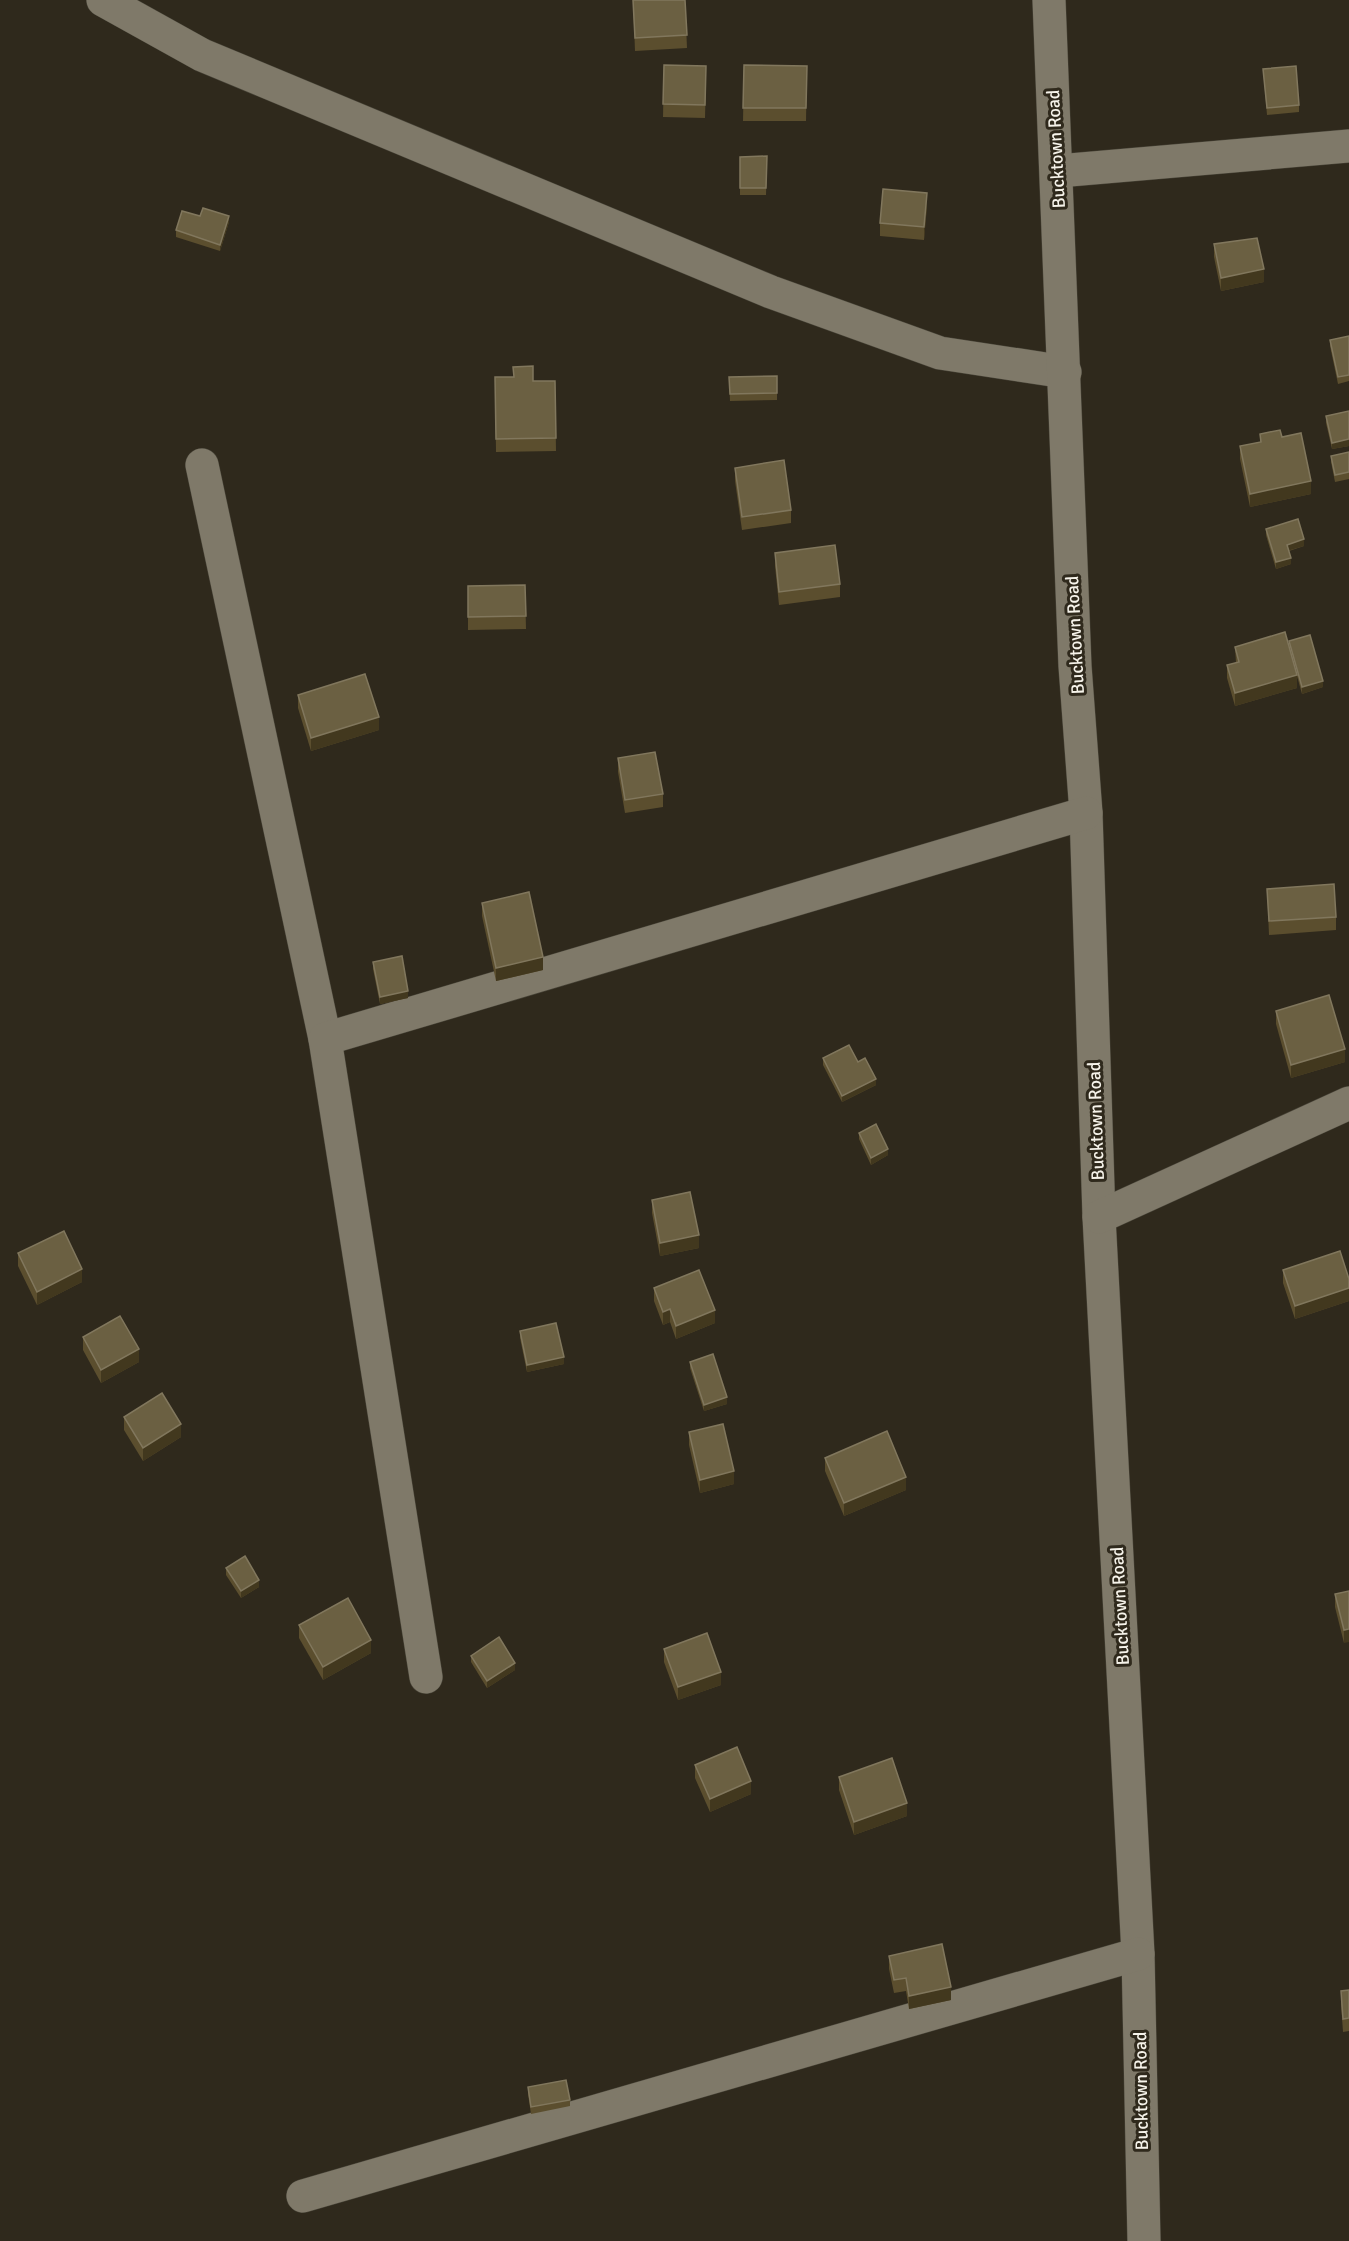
<svg xmlns="http://www.w3.org/2000/svg" width="1349" height="2241" viewBox="0 0 1349 2241" font-family="Signika,sans-serif">
<rect width="100%" height="100%" fill="#2f291c"/>
<g fill="none" stroke-linecap="round" stroke-linejoin="round">
<defs>
<g id="street">
<polyline points="103,0 202,55 771,292 940,353 1065,372"/>
<polyline points="1049,0 1075,666 1086,813 1099,1217 1138,1954 1144,2241"/>
<polyline points="1058,171 1349,146"/>
<polyline points="202,465 325,1039"/>
<polyline points="1099,1217 1349,1103"/>
<polyline points="426,1677 325,1039 1086,813"/>
<polyline points="303,2196 1138,1954"/>
</g>
</defs>
<!-- street casing -->
<use href="#street" stroke="#484438" stroke-width="34"/>
<!-- street -->
<use href="#street" stroke="#7f7969" stroke-width="33"/>
</g>
<!-- wall -->
<g fill="#5b4e2e">
<polygon points="633,0 685,0 687,48 635,51"/>
<polygon points="664,65 706,79 705,118 663,117"/>
<polygon points="744,65 807,66 806,121 743,121"/>
<polygon points="1263,69 1299,105 1299,112 1267,115"/>
<polygon points="767,156 766,195 740,195 740,157"/>
<polygon points="927,206 924,240 880,236 880,223"/>
<polygon points="200,216 229,222 220,251 176,237 176,230"/>
<polygon points="1214,244 1264,282 1221,291 1214,257"/>
<polygon points="1349,336 1349,381 1338,384 1330,346 1330,340"/>
<polygon points="777,376 777,400 730,401 729,377"/>
<polygon points="495,377 533,381 555,381 556,451 496,452"/>
<polygon points="1349,411 1349,446 1332,449 1326,423 1326,416"/>
<polygon points="1260,434 1282,437 1311,494 1250,507 1240,459 1240,446 1260,442"/>
<polygon points="1349,452 1349,479 1335,482 1331,462 1331,456"/>
<polygon points="735,468 791,510 791,523 742,530 735,481"/>
<polygon points="1266,529 1304,546 1289,551 1291,564 1276,569 1266,535"/>
<polygon points="775,553 840,584 840,597 779,605 775,566"/>
<polygon points="525,585 526,629 468,630 468,586"/>
<polygon points="1289,641 1323,687 1302,694 1297,676 1297,688 1235,706 1227,678 1227,665 1236,663 1235,647 1289,648"/>
<polygon points="298,695 379,730 311,751 298,708"/>
<polygon points="618,758 663,794 663,807 625,813 618,772"/>
<polygon points="1267,889 1336,917 1336,930 1269,935"/>
<polygon points="482,903 543,970 496,981 482,916"/>
<polygon points="373,962 408,998 380,1004 373,969"/>
<polygon points="1276,1011 1345,1062 1291,1078 1276,1024"/>
<polygon points="823,1058 876,1085 842,1102 823,1065"/>
<polygon points="859,1133 888,1155 871,1165 859,1139"/>
<polygon points="652,1200 699,1248 660,1256 652,1213"/>
<polygon points="18,1253 82,1282 37,1305 18,1266"/>
<polygon points="1283,1270 1349,1288 1349,1301 1295,1319 1283,1283"/>
<polygon points="654,1288 715,1323 676,1339 670,1322 663,1325 654,1301"/>
<polygon points="520,1331 564,1364 527,1372 520,1338"/>
<polygon points="83,1337 139,1362 101,1383 83,1350"/>
<polygon points="690,1362 727,1404 704,1411 690,1368"/>
<polygon points="124,1417 181,1437 143,1461 124,1430"/>
<polygon points="689,1432 734,1484 700,1493 689,1445"/>
<polygon points="825,1458 906,1490 844,1516 825,1471"/>
<polygon points="226,1568 259,1587 241,1598 226,1575"/>
<polygon points="1349,1591 1344,1643 1335,1607 1335,1594"/>
<polygon points="299,1625 371,1653 323,1680 299,1638"/>
<polygon points="664,1649 721,1685 678,1700 664,1662"/>
<polygon points="471,1656 515,1670 487,1688 471,1662"/>
<polygon points="695,1765 751,1794 710,1812 695,1778"/>
<polygon points="839,1777 907,1816 854,1835 839,1790"/>
<polygon points="889,1956 951,2000 909,2009 906,1991 894,1993 889,1969"/>
<polygon points="1349,1990 1349,2031 1343,2032 1341,2004 1341,1991"/>
<polygon points="528,2087 570,2100 570,2106 531,2114 528,2094"/>
</g>
<!-- shaded-wall -->
<g fill="#42381e">
<polygon points="927,193 927,206 924,240 924,227"/>
<polygon points="229,216 229,222 220,251 220,245"/>
<polygon points="1264,269 1264,282 1221,291 1221,278"/>
<polygon points="1349,439 1349,446 1332,449 1332,443"/>
<polygon points="1311,481 1311,494 1250,507 1250,494"/>
<polygon points="1304,539 1304,546 1287,551 1287,545"/>
<polygon points="1291,558 1291,564 1276,569 1276,562"/>
<polygon points="1297,675 1297,688 1235,706 1235,693"/>
<polygon points="1323,681 1323,687 1302,694 1302,687"/>
<polygon points="379,717 379,730 311,751 311,738"/>
<polygon points="543,957 543,970 496,981 496,968"/>
<polygon points="408,991 408,998 380,1004 380,997"/>
<polygon points="1345,1049 1345,1062 1291,1078 1291,1065"/>
<polygon points="876,1079 876,1085 842,1102 842,1096"/>
<polygon points="888,1149 888,1155 871,1165 871,1158"/>
<polygon points="699,1235 699,1248 660,1256 660,1243"/>
<polygon points="82,1269 82,1282 37,1305 37,1292"/>
<polygon points="1349,1288 1349,1301 1295,1319 1295,1306"/>
<polygon points="670,1309 670,1322 663,1325 663,1312"/>
<polygon points="715,1310 715,1323 676,1339 676,1326"/>
<polygon points="139,1349 139,1362 101,1383 101,1370"/>
<polygon points="564,1357 564,1364 527,1372 527,1365"/>
<polygon points="727,1397 727,1404 704,1411 704,1405"/>
<polygon points="181,1424 181,1437 143,1461 143,1448"/>
<polygon points="734,1471 734,1484 700,1493 700,1480"/>
<polygon points="906,1477 906,1490 844,1516 844,1503"/>
<polygon points="259,1580 259,1587 241,1598 241,1591"/>
<polygon points="1349,1629 1349,1642 1344,1643 1344,1630"/>
<polygon points="371,1640 371,1653 323,1680 323,1667"/>
<polygon points="515,1663 515,1670 487,1688 487,1681"/>
<polygon points="721,1672 721,1685 678,1700 678,1687"/>
<polygon points="751,1781 751,1794 710,1812 710,1799"/>
<polygon points="907,1803 907,1816 854,1835 854,1822"/>
<polygon points="951,1987 951,2000 909,2009 909,1996"/>
</g>
<!-- building -->
<g fill="#6b6042" stroke="#81775d" stroke-width="1.5">
<polygon points="633,0 685,0 687,35 635,38"/>
<polygon points="664,65 706,66 705,105 663,104"/>
<polygon points="744,65 807,66 806,108 743,108"/>
<polygon points="1296,66 1299,105 1267,108 1263,69"/>
<polygon points="767,156 766,188 740,188 740,157"/>
<polygon points="883,189 927,193 924,227 880,223"/>
<polygon points="203,208 229,216 220,245 176,230 182,211 200,216"/>
<polygon points="1257,238 1264,269 1221,278 1214,244"/>
<polygon points="1349,336 1349,375 1338,377 1330,340"/>
<polygon points="533,366 533,381 555,381 556,438 496,439 495,377 514,377 513,367"/>
<polygon points="777,376 777,393 730,394 729,377"/>
<polygon points="1349,411 1349,439 1332,443 1326,416"/>
<polygon points="1280,430 1282,437 1301,433 1311,481 1250,494 1240,446 1261,442 1260,434"/>
<polygon points="1349,452 1349,472 1335,475 1331,456"/>
<polygon points="784,460 791,510 742,517 735,468"/>
<polygon points="1298,519 1304,539 1287,545 1291,558 1276,562 1266,529"/>
<polygon points="835,545 840,584 779,592 775,553"/>
<polygon points="525,585 526,616 468,617 468,586"/>
<polygon points="1285,632 1297,675 1235,693 1227,665 1239,662 1235,647"/>
<polygon points="1310,635 1323,681 1302,687 1289,641"/>
<polygon points="365,674 379,717 311,738 298,695"/>
<polygon points="655,752 663,794 625,800 618,758"/>
<polygon points="1334,884 1336,917 1269,921 1267,889"/>
<polygon points="529,892 543,957 496,968 482,903"/>
<polygon points="402,956 408,991 380,997 373,962"/>
<polygon points="1329,995 1345,1049 1291,1065 1276,1011"/>
<polygon points="849,1045 858,1062 865,1058 876,1079 842,1096 823,1058"/>
<polygon points="876,1124 888,1149 871,1158 859,1133"/>
<polygon points="690,1192 699,1235 660,1243 652,1200"/>
<polygon points="64,1231 82,1269 37,1292 18,1253"/>
<polygon points="1340,1251 1349,1279 1349,1288 1295,1306 1283,1270"/>
<polygon points="699,1270 715,1310 676,1326 670,1309 663,1312 654,1288"/>
<polygon points="120,1316 139,1349 101,1370 83,1337"/>
<polygon points="556,1323 564,1357 527,1365 520,1331"/>
<polygon points="713,1354 727,1397 704,1405 690,1362"/>
<polygon points="162,1393 181,1424 143,1448 124,1417"/>
<polygon points="723,1424 734,1471 700,1480 689,1432"/>
<polygon points="887,1431 906,1477 844,1503 825,1458"/>
<polygon points="245,1556 259,1580 241,1591 226,1568"/>
<polygon points="1349,1591 1349,1629 1344,1630 1335,1594"/>
<polygon points="348,1598 371,1640 323,1667 299,1625"/>
<polygon points="707,1633 721,1672 678,1687 664,1649"/>
<polygon points="499,1637 515,1663 487,1681 471,1656"/>
<polygon points="737,1747 751,1781 710,1799 695,1765"/>
<polygon points="892,1758 907,1803 854,1822 839,1777"/>
<polygon points="942,1944 951,1987 909,1996 906,1978 894,1980 889,1956"/>
<polygon points="1349,1990 1349,2018 1343,2019 1341,1991"/>
<polygon points="566,2080 570,2100 531,2107 528,2087"/>
</g>
<g text-anchor="middle" dominant-baseline="central" stroke-width="6" stroke-linejoin="round" paint-order="stroke">
<!-- street labels -->
<g font-size="18" fill="#f6f3ea" stroke="#2f291c">
<text transform="translate(1056 149) rotate(-93)">Bucktown Road</text>
<text transform="translate(1075 635) rotate(-93)">Bucktown Road</text>
<text transform="translate(1096 1121) rotate(-92)">Bucktown Road</text>
<text transform="translate(1120 1606) rotate(-93)">Bucktown Road</text>
<text transform="translate(1141 2091) rotate(-91)">Bucktown Road</text>
</g>
</g>
</svg>
